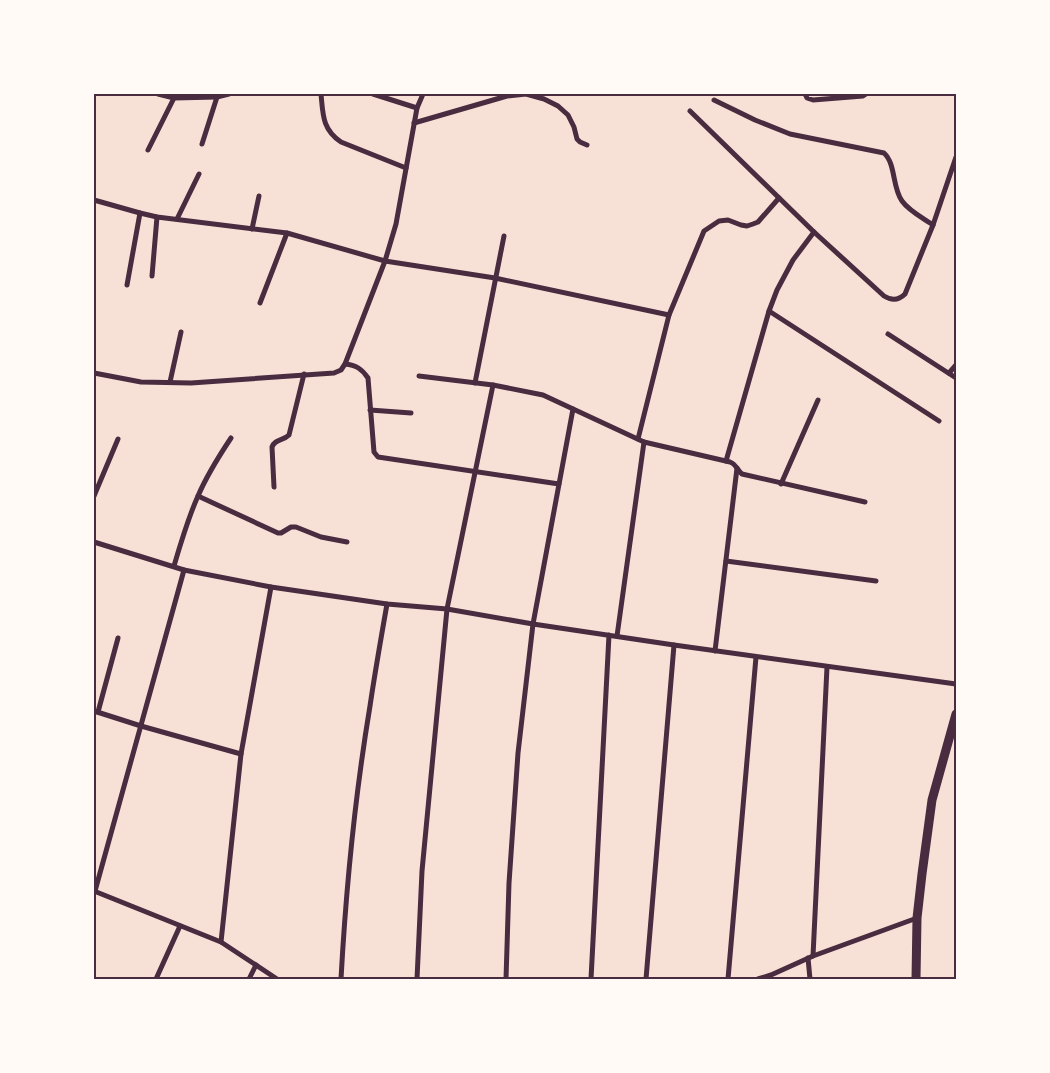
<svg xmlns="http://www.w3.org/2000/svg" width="1050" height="1073" viewBox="0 0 1050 1073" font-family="'Public Sans',sans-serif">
<rect width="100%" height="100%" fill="#f7e1d7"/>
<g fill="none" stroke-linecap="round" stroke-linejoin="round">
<!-- minor -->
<g stroke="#4a2c40" stroke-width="5">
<polyline points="158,94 174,98 217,97 229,94"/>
<path d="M321 94C323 114 322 129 341 142L406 168"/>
<polyline points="373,94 417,108"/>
<polyline points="805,94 807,98 813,100 863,96 866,94"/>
<path d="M714 100 755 120 790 134 884 153C896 164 892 187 902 201 909 211 923 218 933 225"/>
<path d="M690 111 814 232 884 296C892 301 899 300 905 294L933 225 956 157"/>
<polyline points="414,123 507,96 526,94 544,99 558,106 568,115 574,127 577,139 580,142 587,145"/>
<polyline points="202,144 217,97"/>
<polyline points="148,150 174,98"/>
<polyline points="94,200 140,213 157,217 287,233 385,261 495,278 669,315"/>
<polyline points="177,219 199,174"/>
<polyline points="252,229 259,196"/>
<polyline points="152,276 157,217"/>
<polyline points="127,285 140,213"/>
<polyline points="260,303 287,233"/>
<polyline points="769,311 939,421"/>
<polyline points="888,334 956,378"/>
<path d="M345 364C356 365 362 369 368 378L374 452 378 457 559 484"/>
<polyline points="94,373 141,382 191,383 334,373 341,370 345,364 385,261 396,224 417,108 423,94"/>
<polyline points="949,373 956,365"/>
<path d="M419 376 493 385 543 395 644 442 730 462C736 464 737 470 742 474L865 502"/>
<polyline points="170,382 181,332"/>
<polyline points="475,383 504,236"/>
<polyline points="370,410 411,413"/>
<polyline points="638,439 669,315 704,231 719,221 728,220 741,225 747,226 753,224 758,222 779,198"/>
<polyline points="726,461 769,311 777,290 793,260 814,232"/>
<polyline points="781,484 818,400"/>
<path d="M274 487 272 447C275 439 283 441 289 435L304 374"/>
<polyline points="94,496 118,439"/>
<polyline points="198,496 278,533 281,533 291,527 296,527 321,537 347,542"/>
<polyline points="94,542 184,570 271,587 387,604 447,609 533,624 674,645 956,684"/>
<polyline points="726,561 876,581"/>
<path d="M174 566C181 542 188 518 198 496 207 475 219 456 231 438"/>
<polyline points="617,636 644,442"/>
<polyline points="715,651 737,468"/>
<polyline points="94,711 141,726 241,754"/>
<polyline points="98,712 118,638"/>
<polyline points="94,891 221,942 277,979"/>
<polyline points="95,891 184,570"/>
<polyline points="221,942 241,754 271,587"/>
<polyline points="813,956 827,667"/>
<polyline points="808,958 810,979"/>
<polyline points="156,979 180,926"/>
<polyline points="249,979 256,965"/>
<path d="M341 979C346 888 355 796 370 706 375 672 381 638 387 604"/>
<polyline points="417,979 422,871 447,609 493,385"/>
<polyline points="506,979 509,883 518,753 533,624 573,409"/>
<polyline points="591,979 609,635"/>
<polyline points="646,979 674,645"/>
<polyline points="728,979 756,657"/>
<polyline points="758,979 771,975 813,956 917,918"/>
</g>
<!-- tertiary -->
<polyline stroke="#4a2c40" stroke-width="9" points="916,979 917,918 922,874 932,800 956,714"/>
</g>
<!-- border -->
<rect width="1050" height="1073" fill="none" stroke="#fffaf5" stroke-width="190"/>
<rect x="95" y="95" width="860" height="883" fill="none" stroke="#4a2c40" stroke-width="2"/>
</svg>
